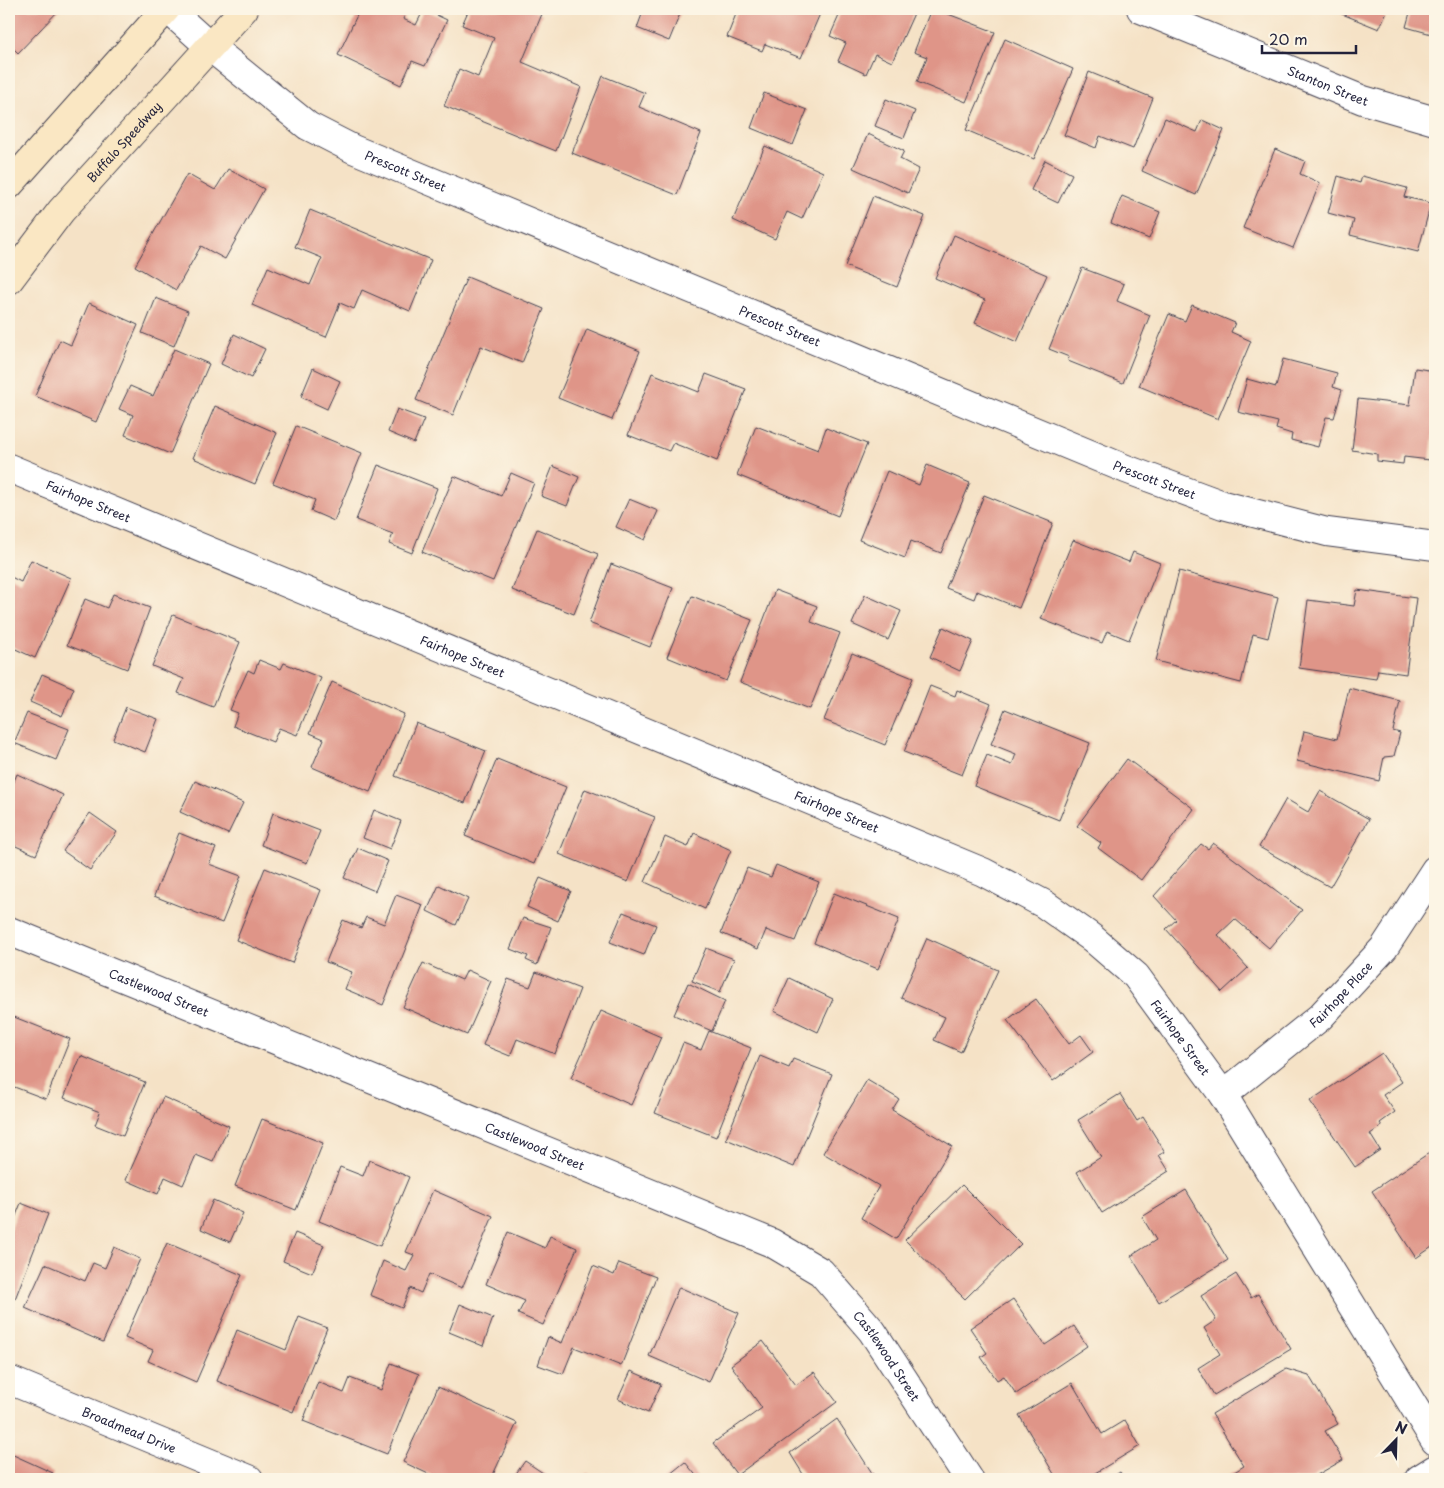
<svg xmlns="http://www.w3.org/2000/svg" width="1444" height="1488" viewBox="0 0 1444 1488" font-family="'Playpen Sans',sans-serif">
<rect width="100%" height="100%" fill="#fcf5e5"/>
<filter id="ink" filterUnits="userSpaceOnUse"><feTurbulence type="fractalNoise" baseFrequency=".02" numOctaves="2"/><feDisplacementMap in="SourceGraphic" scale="10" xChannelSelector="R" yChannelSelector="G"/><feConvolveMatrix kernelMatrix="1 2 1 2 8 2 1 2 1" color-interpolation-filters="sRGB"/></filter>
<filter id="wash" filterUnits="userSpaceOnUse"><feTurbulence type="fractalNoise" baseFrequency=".0096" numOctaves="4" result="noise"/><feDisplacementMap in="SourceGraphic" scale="20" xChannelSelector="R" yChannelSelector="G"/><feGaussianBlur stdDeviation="1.12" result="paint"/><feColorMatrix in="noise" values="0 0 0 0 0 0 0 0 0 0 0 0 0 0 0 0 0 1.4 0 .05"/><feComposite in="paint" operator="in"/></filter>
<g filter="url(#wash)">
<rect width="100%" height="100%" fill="#f5e2c6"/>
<g id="blocks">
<!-- building -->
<g fill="#df9588">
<polygon points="9,9 60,9 18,53 9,44"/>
<polygon points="360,9 408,9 403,19 416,25 424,9 447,20 425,66 412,61 401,85 338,55"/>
<polygon points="469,9 528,9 542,14 522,62 581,87 556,151 444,106 459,69 478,77 494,38 462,25"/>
<polygon points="644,9 682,9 669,41 637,28"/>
<polygon points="738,9 822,9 801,58 765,44 762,51 727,37"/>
<polygon points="842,9 916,9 892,62 875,54 866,74 838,61 846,43 830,36"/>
<polygon points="931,9 935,9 995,32 966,102 917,82 927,57 914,52"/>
<polygon points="1330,9 1388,9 1379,29"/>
<polygon points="1411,9 1435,9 1435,35 1406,27"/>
<polygon points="1005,39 1073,69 1034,159 966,130"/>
<polygon points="1089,72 1153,98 1133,149 1100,136 1096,148 1064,135"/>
<polygon points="603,76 645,93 639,107 701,133 677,195 572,153"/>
<polygon points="764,93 807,110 793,145 751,128"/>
<polygon points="886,99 915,111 904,138 875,126"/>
<polygon points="1165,118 1197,132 1202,120 1224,130 1196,195 1142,171"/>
<polygon points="868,134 904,151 900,159 919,169 908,193 853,168"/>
<polygon points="765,146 823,172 802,219 787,212 775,239 733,220"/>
<polygon points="1275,149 1305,161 1300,174 1320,183 1293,248 1243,228"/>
<polygon points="1045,160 1072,174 1058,203 1031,190"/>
<polygon points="228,169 264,189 225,259 201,246 176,290 135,266 187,174 215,190"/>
<polygon points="1338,176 1360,183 1362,176 1407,188 1404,197 1431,203 1418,252 1350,235 1354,220 1328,213"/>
<polygon points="873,196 925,216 897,287 845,266"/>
<polygon points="1122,196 1160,212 1149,239 1111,223"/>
<polygon points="310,210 431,260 410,311 362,290 354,309 340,303 326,337 252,305 268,267 310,285 322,258 295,247"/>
<polygon points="954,235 1047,275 1017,342 975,323 985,300 935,278"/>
<polygon points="1082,268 1124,284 1117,301 1150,315 1123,383 1068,361 1069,357 1049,349"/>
<polygon points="467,277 544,309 522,363 481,346 453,415 416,400"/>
<polygon points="156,298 188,311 174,346 142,333"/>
<polygon points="89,303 138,325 96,422 35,396 60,340 71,345"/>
<polygon points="1192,305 1235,323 1231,332 1251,341 1218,419 1139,386 1169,314 1185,321"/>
<polygon points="587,329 640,351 612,420 558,398"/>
<polygon points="234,334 265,349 251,378 221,364"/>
<polygon points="174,349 209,364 170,454 125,435 133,415 119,409 130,386 153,396"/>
<polygon points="1283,359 1337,373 1333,387 1342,390 1334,418 1326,417 1318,447 1291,440 1292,434 1276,429 1278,422 1238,412 1247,379 1276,387"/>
<polygon points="313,368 340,381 327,409 301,397"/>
<polygon points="1415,368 1435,371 1435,418 1430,460 1404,457 1403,464 1377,461 1377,454 1352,450 1358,399 1410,405"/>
<polygon points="652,373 699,392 706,374 746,389 717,461 673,443 669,451 628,435"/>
<polygon points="215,406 277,433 255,484 193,458"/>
<polygon points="397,409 424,419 414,443 388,432"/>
<polygon points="296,426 362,453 334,521 311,511 315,500 273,483"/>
<polygon points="756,426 818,450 826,428 867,444 838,516 737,475"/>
<polygon points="378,465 437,488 412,553 389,544 393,534 356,520"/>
<polygon points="927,465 970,483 941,553 911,541 905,558 859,540 887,471 919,485"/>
<polygon points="553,466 579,477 567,506 541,496"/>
<polygon points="511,473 534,483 493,581 422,552 454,476 501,496"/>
<polygon points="984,495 1053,523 1019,608 977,591 974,599 946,588"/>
<polygon points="629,499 658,511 645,540 616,527"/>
<polygon points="537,529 598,554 574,614 512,590"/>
<polygon points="1073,540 1129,562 1133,552 1160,563 1129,640 1107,631 1102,643 1041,619"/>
<polygon points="31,560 71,578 35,658 9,646 9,576 21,582"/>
<polygon points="611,564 673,588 650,647 589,623"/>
<polygon points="1179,571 1278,597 1268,638 1253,634 1241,683 1156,661"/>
<polygon points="775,590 817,606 811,622 840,633 810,709 740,682"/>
<polygon points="1357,590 1416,598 1406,674 1378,670 1376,679 1299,668 1308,600 1354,606"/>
<polygon points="113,594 150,608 127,669 67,645 85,599 107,608"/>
<polygon points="865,595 901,611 888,640 852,624"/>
<polygon points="692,596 752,620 726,681 667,657"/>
<polygon points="173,615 240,642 213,707 178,693 184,679 152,666"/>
<polygon points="943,627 973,641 960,671 930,657"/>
<polygon points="852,653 913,678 885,745 824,720"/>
<polygon points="259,660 281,669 284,663 321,678 297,735 279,728 273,742 233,726 238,713 230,710 248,670 254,673"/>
<polygon points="42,674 74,688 62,716 30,702"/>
<polygon points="332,682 404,714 370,792 312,767 324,739 310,733"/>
<polygon points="930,686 955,696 957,690 991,704 962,775 904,752"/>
<polygon points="1349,688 1400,701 1393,731 1400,733 1394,756 1384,757 1379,781 1297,761 1304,731 1337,739"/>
<polygon points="126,707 158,719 145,752 113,739"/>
<polygon points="1005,709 1090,743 1059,820 974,786 987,755 1012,765 1016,754 991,744"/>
<polygon points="27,713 69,729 56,760 14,743"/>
<polygon points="416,723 486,751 465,803 395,776"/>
<polygon points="497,759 566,787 534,864 465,836"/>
<polygon points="1127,759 1194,809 1141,880 1098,848 1101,843 1077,826"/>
<polygon points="17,774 63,795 36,855 9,843 9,794"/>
<polygon points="195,781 243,803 228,834 180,812"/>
<polygon points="585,789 655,817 628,882 559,854"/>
<polygon points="1320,791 1369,819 1330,887 1259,847 1286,799 1308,812"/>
<polygon points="374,810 401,821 390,849 363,838"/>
<polygon points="90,813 117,832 90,870 63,851"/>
<polygon points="273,813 320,831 307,863 261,845"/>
<polygon points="179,833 216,848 209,864 241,876 222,923 154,896"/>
<polygon points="694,833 731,850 705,909 645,882 665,837 688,847"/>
<polygon points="1213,843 1302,910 1269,948 1235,919 1218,935 1248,968 1222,992 1166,929 1176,920 1154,896 1201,844 1208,849"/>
<polygon points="358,848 388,861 375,891 344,878"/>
<polygon points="776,865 819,882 795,941 766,930 758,949 721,933 747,868 771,877"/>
<polygon points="265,868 321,890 292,963 236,940"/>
<polygon points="540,878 571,891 558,921 527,907"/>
<polygon points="439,885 468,899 456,925 427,911"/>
<polygon points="834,893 899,919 878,969 814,943"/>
<polygon points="396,895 423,905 383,1005 345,989 352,972 326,962 343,920 361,928 366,917 384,924"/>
<polygon points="623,912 656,925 644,955 610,942"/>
<polygon points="523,918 551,927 537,965 526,960 528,956 510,949"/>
<polygon points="927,938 998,970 961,1052 934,1040 945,1017 901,998"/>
<polygon points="706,948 734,959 720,992 692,981"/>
<polygon points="423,963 462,980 467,970 491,981 467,1035 403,1007"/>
<polygon points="536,972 580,989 555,1054 517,1039 510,1056 483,1045 508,979 530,987"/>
<polygon points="789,978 833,999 818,1032 774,1011"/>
<polygon points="688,983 725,1001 712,1031 674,1015"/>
<polygon points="1036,999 1069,1044 1081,1035 1093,1052 1053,1081 1007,1020"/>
<polygon points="601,1011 661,1037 631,1105 571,1078"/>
<polygon points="9,1015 70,1039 46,1099 9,1085"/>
<polygon points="1435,1019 1435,1039 1434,1039 1433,1022"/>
<polygon points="709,1031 751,1048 716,1137 655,1113 683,1043 701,1050"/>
<polygon points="1382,1053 1402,1082 1383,1095 1395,1112 1380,1123 1382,1126 1370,1134 1380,1150 1355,1167 1310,1101"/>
<polygon points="81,1056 145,1082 123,1136 95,1125 100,1112 64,1098"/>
<polygon points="760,1056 789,1068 793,1059 832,1074 794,1167 726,1139"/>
<polygon points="867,1080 899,1099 892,1110 952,1146 896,1239 861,1218 879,1186 823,1153"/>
<polygon points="1120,1094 1137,1121 1143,1117 1165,1152 1159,1155 1169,1171 1102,1213 1077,1172 1101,1157 1078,1120"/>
<polygon points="163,1097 229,1126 213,1162 196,1155 183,1185 165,1177 158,1194 126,1180"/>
<polygon points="262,1119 323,1143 296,1210 235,1186"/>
<polygon points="1435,1149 1435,1245 1416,1258 1372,1191"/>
<polygon points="369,1160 409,1177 380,1246 319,1221 340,1167 363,1176"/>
<polygon points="962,1185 1021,1244 965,1299 905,1240"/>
<polygon points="433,1190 493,1216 462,1288 429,1274 421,1293 410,1288 402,1308 370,1295 383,1261 406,1271 414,1255 406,1252"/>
<polygon points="1186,1190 1228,1260 1159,1302 1131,1256 1156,1240 1142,1217"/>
<polygon points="213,1200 243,1213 230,1242 201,1229"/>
<polygon points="21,1203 48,1214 15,1299 9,1297 9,1233"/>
<polygon points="508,1232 545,1248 550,1236 577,1248 543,1325 518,1314 525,1301 486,1284"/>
<polygon points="295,1233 324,1245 312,1273 283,1261"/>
<polygon points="167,1243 242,1275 196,1382 148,1361 153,1350 125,1338"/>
<polygon points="114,1247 140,1259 103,1342 25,1308 45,1264 85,1281 93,1263 105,1268"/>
<polygon points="619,1263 656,1277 621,1366 574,1347 563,1374 538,1365 548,1337 562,1343 593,1266 614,1275"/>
<polygon points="1236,1274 1251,1298 1258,1294 1291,1349 1214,1395 1198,1368 1220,1354 1204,1328 1216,1320 1201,1296"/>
<polygon points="679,1287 739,1313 709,1382 649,1356"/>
<polygon points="1013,1299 1045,1345 1074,1326 1087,1346 1016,1394 1004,1376 997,1380 981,1357 987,1353 970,1328"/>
<polygon points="460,1304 493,1318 483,1346 449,1332"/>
<polygon points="299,1317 327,1328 293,1412 217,1381 237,1330 286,1350"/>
<polygon points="763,1341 796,1385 814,1372 837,1402 737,1475 713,1443 762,1408 731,1365"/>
<polygon points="391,1363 419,1374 387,1454 303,1421 318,1382 344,1393 350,1378 381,1390"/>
<polygon points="1286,1369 1309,1376 1338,1424 1325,1431 1343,1460 1310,1479 1223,1479 1244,1466 1212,1414"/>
<polygon points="631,1371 661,1384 648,1413 618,1399"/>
<polygon points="1072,1383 1102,1434 1125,1420 1140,1446 1085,1479 1057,1479 1019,1415"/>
<polygon points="438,1387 517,1423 491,1479 439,1479 403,1462"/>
<polygon points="837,1419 876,1479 806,1479 790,1453"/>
<polygon points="9,1453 53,1473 51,1479 9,1479"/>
<polygon points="525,1461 552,1479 512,1479"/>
<polygon points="685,1462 699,1479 664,1479"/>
<polygon points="1120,1472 1125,1479 1109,1479"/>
<polygon points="587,1473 597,1479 583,1479"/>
</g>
</g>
</g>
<g filter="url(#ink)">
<use href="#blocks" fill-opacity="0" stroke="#423f50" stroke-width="1"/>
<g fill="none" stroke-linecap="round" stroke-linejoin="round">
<defs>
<g id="minor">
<path id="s1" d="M168 9 209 46 308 126 353 149 1126 469 1223 505 1327 532 1435 546"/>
<path id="s2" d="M1141 9 1363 100 1435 121"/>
<path id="s3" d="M9 468 983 872 1044 904 1092 938 1136 976 1223 1095 1435 1441"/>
<path id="s4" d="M9 931 772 1243 821 1272 872 1331 969 1479"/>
<path id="s5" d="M1223 1095 1320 1017 1384 948 1435 870"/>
<path id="s6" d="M9 1380 249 1479"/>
<polyline points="1419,1479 1435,1469"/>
</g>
<g id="secondary">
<polyline points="9,185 166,9"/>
<path id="s7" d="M9 280 61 211 244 9"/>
</g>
</defs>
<!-- minor casing -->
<use href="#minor" stroke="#423f50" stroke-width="30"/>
<!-- secondary casing -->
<use href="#secondary" stroke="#423f50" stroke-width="30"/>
<!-- minor -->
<use href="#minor" stroke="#fff" stroke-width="28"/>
<!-- secondary -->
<use href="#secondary" stroke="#fae7c3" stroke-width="28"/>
</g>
</g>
<g text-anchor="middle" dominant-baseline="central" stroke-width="4" stroke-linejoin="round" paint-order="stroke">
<!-- street labels -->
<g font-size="12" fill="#22223b" stroke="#fcf5e5">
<text stroke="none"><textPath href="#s2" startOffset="202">Stanton Street</textPath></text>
<text stroke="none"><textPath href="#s7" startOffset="180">Buffalo Speedway</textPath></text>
<text stroke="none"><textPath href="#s1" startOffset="290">Prescott Street</textPath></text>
<text stroke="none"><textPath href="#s1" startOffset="695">Prescott Street</textPath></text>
<text stroke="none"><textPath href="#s1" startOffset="1100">Prescott Street</textPath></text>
<text stroke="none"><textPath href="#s3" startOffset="86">Fairhope Street</textPath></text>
<text stroke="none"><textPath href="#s3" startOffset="491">Fairhope Street</textPath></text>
<text stroke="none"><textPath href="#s3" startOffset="896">Fairhope Street</textPath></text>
<text stroke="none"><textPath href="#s4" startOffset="162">Castlewood Street</textPath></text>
<text stroke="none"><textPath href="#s5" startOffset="155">Fairhope Place</textPath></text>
<text stroke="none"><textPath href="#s3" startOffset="1316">Fairhope Street</textPath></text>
<text stroke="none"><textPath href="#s4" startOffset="568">Castlewood Street</textPath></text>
<text stroke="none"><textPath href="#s4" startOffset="988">Castlewood Street</textPath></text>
<text stroke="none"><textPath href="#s6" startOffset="130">Broadmead Drive</textPath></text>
</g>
</g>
<!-- margin -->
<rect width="1444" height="1488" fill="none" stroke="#fcf5e5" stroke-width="30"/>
<!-- north arrow -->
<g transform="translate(1396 1440) rotate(23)" stroke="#fcf5e5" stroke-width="4" paint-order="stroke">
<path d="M0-4L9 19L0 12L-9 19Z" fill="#22223b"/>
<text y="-8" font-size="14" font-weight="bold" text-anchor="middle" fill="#22223b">N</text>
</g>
<!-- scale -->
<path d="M1262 45v8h94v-8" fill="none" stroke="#22223b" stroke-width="2.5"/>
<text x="1269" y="45" font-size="15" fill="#22223b" stroke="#fcf5e5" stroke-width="4" paint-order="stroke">20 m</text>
</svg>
